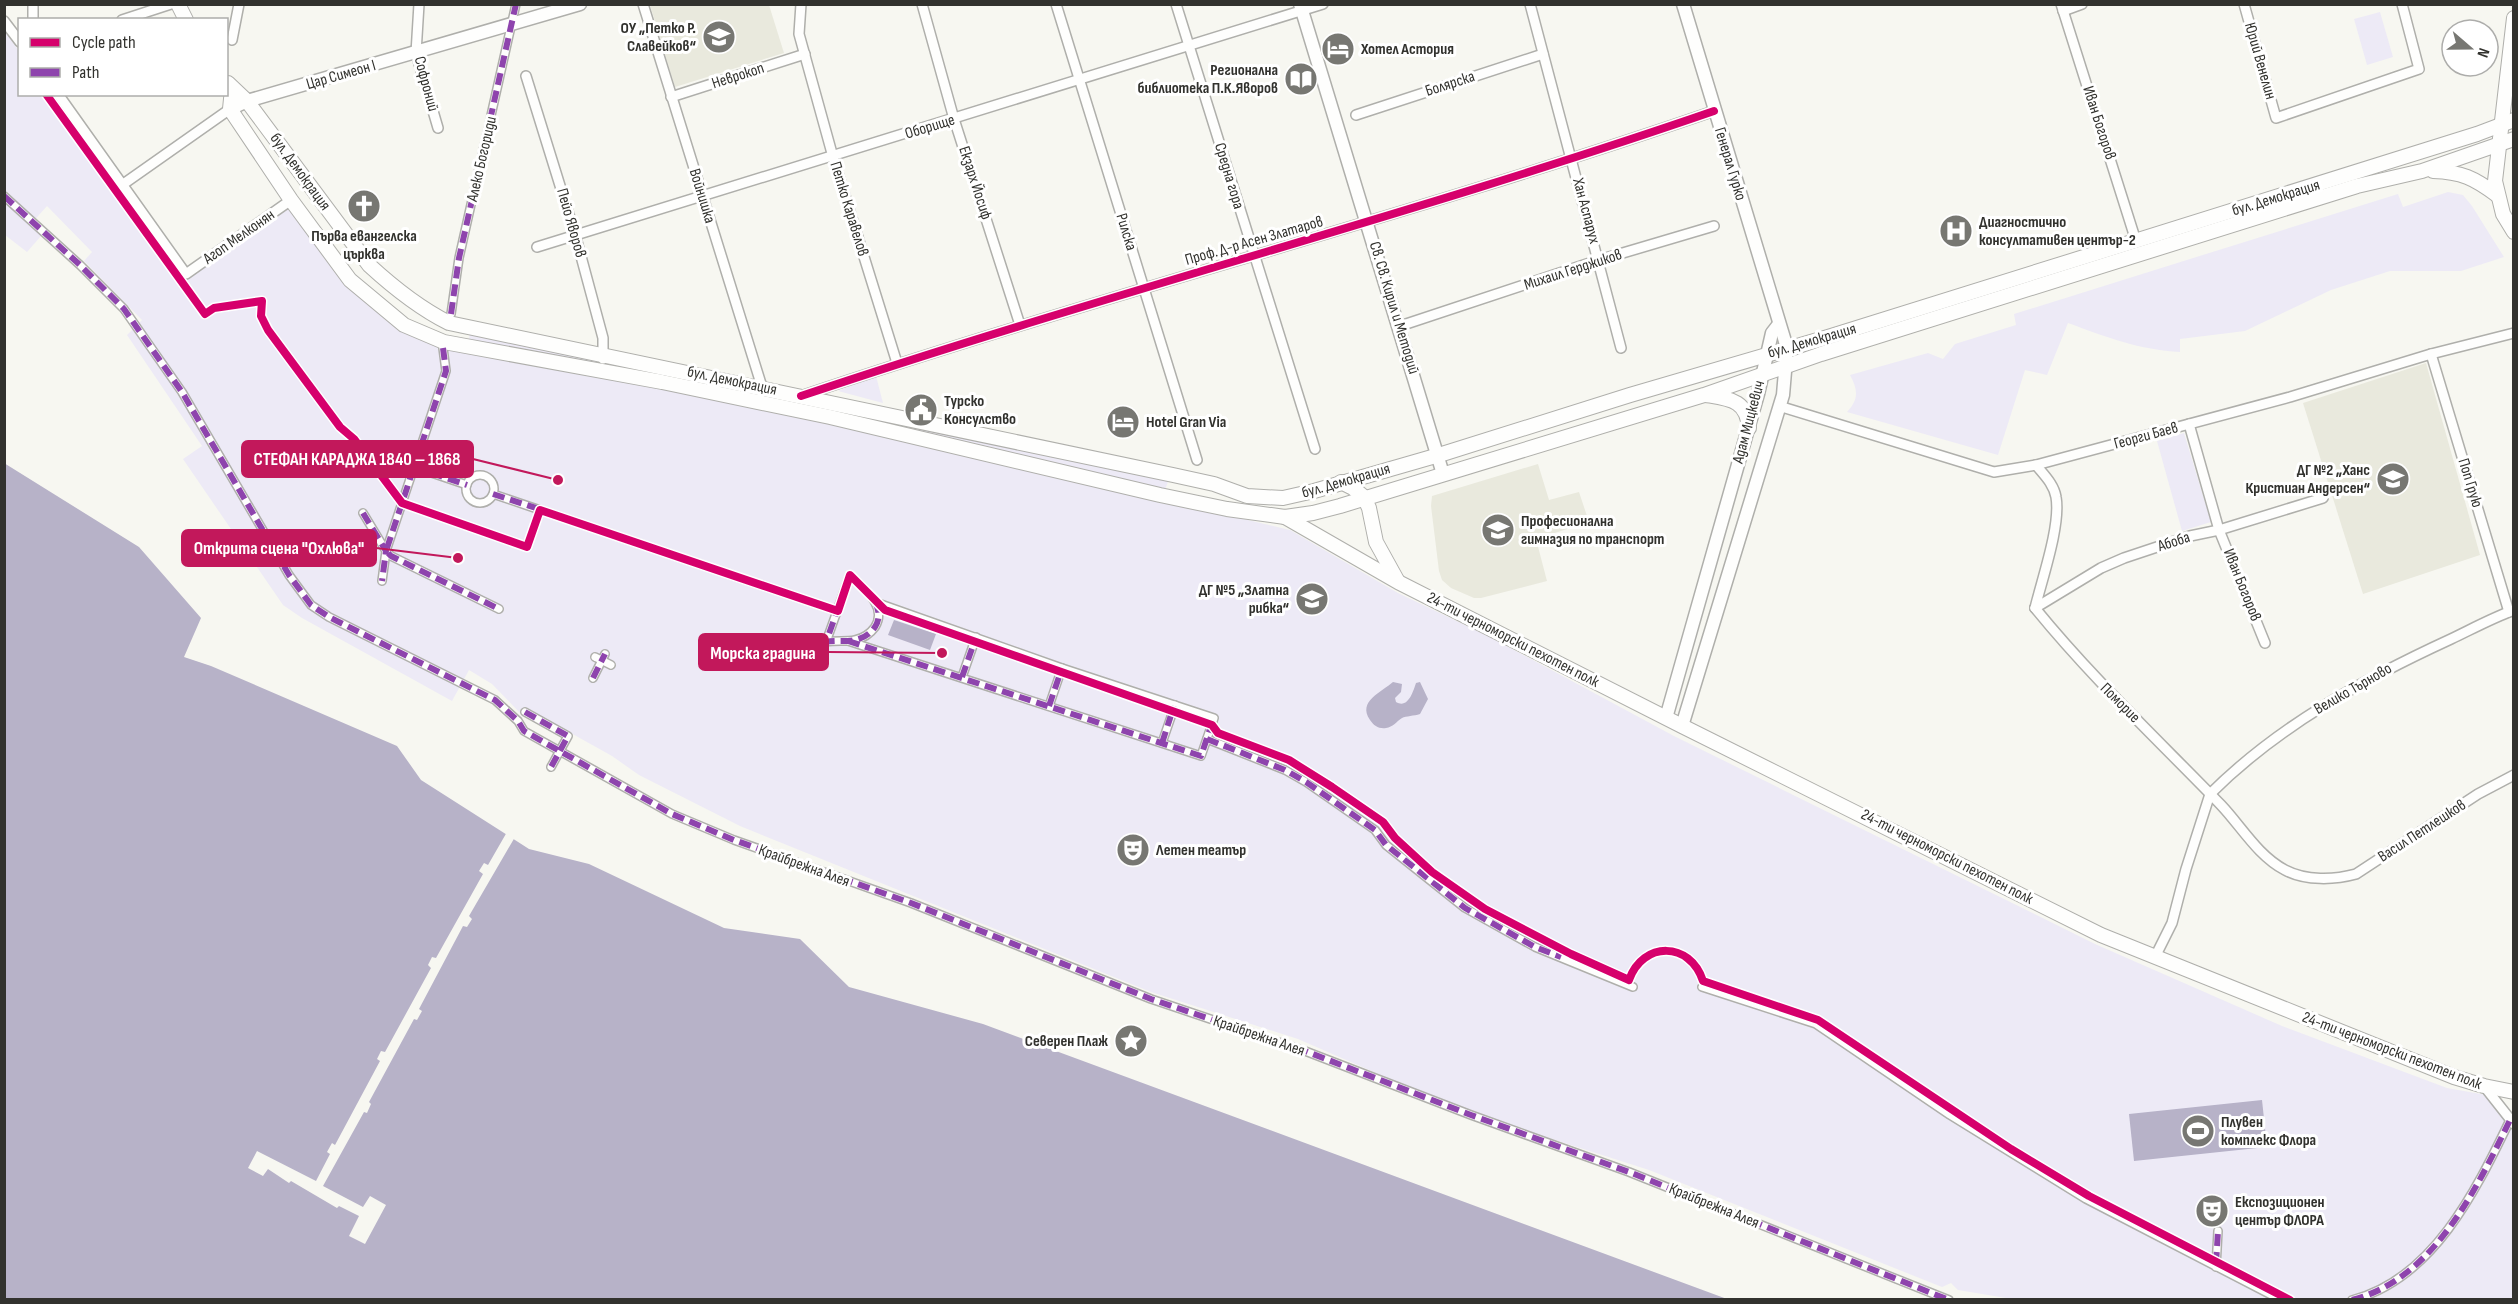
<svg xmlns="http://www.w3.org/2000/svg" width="2518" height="1304" viewBox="0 0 2518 1304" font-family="'Sofia Sans Condensed',sans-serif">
<rect width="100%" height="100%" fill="#f7f7f1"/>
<!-- built -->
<g fill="#e9e9dd">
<polygon points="650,5 769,5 784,53 675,87"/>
<polygon points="2426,363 2480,555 2363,594 2303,403"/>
<polygon points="1538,464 1549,500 1579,492 1589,522 1536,539 1547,581 1481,598 1474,598 1451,588 1442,580 1439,571 1431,506 1432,496"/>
</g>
<!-- green -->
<g fill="#edeaf6">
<polygon points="2380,12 2393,57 2367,65 2354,19"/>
<polygon points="4,30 19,51 20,94 51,95 185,279 287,206 345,284 400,331 448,349 826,420 1290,530 1398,593 1488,636 1674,736 2095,944 2282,1026 2447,1088 2492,1096 2513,1120 2513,1299 2018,1300 1958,1290 1951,1283 1942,1287 1649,1170 1461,1110 1298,1039 1151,992 740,826 639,775 612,756 526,708 521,714 492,684 469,670 452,701 302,618 283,605 183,459 202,446 127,335 142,320 84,261 92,252 47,206 30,225 41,236 27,252 5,235"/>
<path d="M2448 192 2463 195 2472 206 2504 257 2461 271H2390L2331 290 2245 331 2180 339V352C2140 350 2106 337 2068 323L2047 375 2025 370 1998 455 1847 412C1859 399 1858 390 1850 375L1928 353 1943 359 1955 344 2016 325 2014 314 2398 194 2403 207Z"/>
<polygon points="470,331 597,356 596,367 469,340"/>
<polygon points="631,362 1169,479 1165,490 628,374"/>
<polygon points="876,376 883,403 838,391"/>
<polygon points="2184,433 2211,522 2182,531 2157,441"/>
</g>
<!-- water -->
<g fill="#b7b2c8">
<polygon points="4,463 139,547 201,618 184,657 211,666 397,746 421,780 529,849 589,864 724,928 800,939 849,987 983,1024 1727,1299 5,1299"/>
<polygon points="894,620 936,634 930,650 888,635"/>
<path d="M1393 682 1402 684 1401 692 1395 698 1396 702C1408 709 1413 692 1416 683L1420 682 1428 699 1420 714C1414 716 1406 716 1402 718 1396 722 1393 727 1386 728 1379 729 1374 726 1370 720 1357 701 1382 692 1393 682Z"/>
<polygon points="2262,1100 2267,1147 2134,1161 2129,1114"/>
</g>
<!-- pier -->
<polygon fill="#f7f7f1" points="507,832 515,837 469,916 472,919 467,927 463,926 419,1009 422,1011 417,1020 414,1019 369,1102 371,1104 367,1113 364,1112 323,1186 363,1207 370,1196 386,1205 365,1244 349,1236 359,1216 339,1206 337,1208 291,1181 289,1183 268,1169 263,1176 248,1168 257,1151 316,1181 330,1154 327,1152 332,1143 335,1145 380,1061 377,1059 381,1051 385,1052 431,968 428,965 432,957 436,958 483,874 479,871 484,863 488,865"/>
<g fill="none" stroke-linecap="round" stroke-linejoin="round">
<defs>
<g id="pedestrian">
<polyline points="4,196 80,265 124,309 182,392 289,575 311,605 329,617 495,700 518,721 524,731 672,814 734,840 911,903 1151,999 1305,1051 1471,1115 1629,1172 1949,1300"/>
<polyline points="451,314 459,258 516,4"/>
<polyline points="443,348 446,371 386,551 391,556 499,609"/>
<polyline points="414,467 467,485"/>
<circle cx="480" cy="489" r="14"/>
<polyline points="493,494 838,611"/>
<polyline points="363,513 386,551 382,581"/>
<path d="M850 575C863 588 888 606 875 627 870 634 864 638 855 640 846 642 836 640 826 642Z"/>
<polyline points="848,641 1201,756 1214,718 1062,668 875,602"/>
<polyline points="595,657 611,665"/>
<polyline points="962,677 976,637"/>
<polyline points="593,678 605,654"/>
<polyline points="1049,706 1062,668"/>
<polyline points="525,712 568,736 551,767"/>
<polyline points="1207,739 1285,770 1306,782 1375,830 1386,845 1465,908 1535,947 1633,987"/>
<polyline points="1162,743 1175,705"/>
<polyline points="1702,987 1816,1024 1950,1115 2086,1199 2281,1300"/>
<polyline points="2216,1267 2218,1231"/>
<path d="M2352 1300C2434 1279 2477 1188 2510 1120"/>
</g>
<g id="minor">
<polyline points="33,4 33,20"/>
<polyline points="419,4 416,53 438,128"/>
<polyline points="643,4 762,387"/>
<polyline points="801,4 799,34 833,157 897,363"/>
<polyline points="922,4 954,119 1020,325"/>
<polyline points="1056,4 1197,460"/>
<polyline points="1176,4 1315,449"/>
<polyline points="1530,4 1621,348"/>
<polyline points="2061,4 2136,241"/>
<polyline points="2244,4 2276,118 2419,69 2402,4"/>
<polyline points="2063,11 2082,4"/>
<polyline points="122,20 171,4"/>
<polyline points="4,21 20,42"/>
<polyline points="232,40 239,4"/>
<polyline points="526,76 575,234 603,338 603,359"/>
<polyline points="58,94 186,274 291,200"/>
<polyline points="671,97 805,54"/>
<polyline points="1356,115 1543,54"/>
<polyline points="122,185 230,109"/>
<polyline points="537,247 1323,4"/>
<polyline points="1400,326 1599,260 1714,226"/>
<polyline points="2431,354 2509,612"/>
<path d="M801 396C1104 294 1413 215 1714 111"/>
<polyline points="1779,406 1994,472 2036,465 2290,397 2431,354 2514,333"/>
<polyline points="2189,424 2219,530 2265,643"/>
<path d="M2035 608C2092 678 2158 740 2221 805 2241 826 2258 856 2285 870 2306 881 2334 880 2356 874L2478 794 2514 775"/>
<polyline points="2035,608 2101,568 2124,558 2190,536 2219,530 2323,498"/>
<path d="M2035 608C2042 579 2061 525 2056 497 2054 484 2043 474 2036 465"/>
<path d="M2155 957 2172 923 2186 869 2210 794C2278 726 2364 679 2451 639 2472 629 2492 618 2514 610"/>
<polyline points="2484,1086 2514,1124"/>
</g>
<g id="tertiary">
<polyline points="1300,4 1443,474"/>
<polyline points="230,109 247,101 580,4"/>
<polyline points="1666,718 1758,394 1772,333 1779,324"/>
<polyline points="1682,726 1783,395 1787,348 1683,4"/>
</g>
<g id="secondary">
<polyline points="178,4 186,20"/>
<polyline points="2514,18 2495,181 2503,214 2514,232"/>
<path d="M228 83 247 101 369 265C394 288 419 308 449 323L1173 475 1214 484 1247 496 1283 498 1314 491 1439 455 1630 395 1828 337 2477 134 2514 120"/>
<polyline points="232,89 230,109 291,200 350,280 404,325 444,342 662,382 830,417 1160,495 1227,509 1285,517 1313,513 1340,506 1704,395 1821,354 2357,186 2422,171 2514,139"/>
<path d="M2433 171C2462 172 2474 178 2497 195"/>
<path d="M1706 395C1730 399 1747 400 1749 428"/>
<polyline points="1341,482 1353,488 1364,497 1369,508 1376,542 1397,580"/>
<polyline points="1285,517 1398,582 1682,726 2101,935 2454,1077 2484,1086 2514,1092"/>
</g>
</defs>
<!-- pedestrian casing -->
<use href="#pedestrian" stroke="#afafab" stroke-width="10"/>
<!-- minor casing -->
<use href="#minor" stroke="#afafab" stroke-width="12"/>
<!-- tertiary casing -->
<use href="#tertiary" stroke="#afafab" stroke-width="15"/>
<!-- secondary casing -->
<use href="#secondary" stroke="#afafab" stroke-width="16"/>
<!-- pedestrian -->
<use href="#pedestrian" stroke="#fefefd" stroke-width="7"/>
<!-- minor -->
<use href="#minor" stroke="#fefefd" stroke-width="9"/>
<!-- tertiary -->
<use href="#tertiary" stroke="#fefefd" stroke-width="12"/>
<!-- secondary -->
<use href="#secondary" stroke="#fefefd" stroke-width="14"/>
<!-- quiet -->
<g stroke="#8e44ad" stroke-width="6" stroke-dasharray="12 6" stroke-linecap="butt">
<polyline points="4,196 80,265 124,309 182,392 289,575 311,605 329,617 495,700 518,721 524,731 672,814 734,840 911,903 1151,999 1305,1051 1471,1115 1629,1172 1949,1300"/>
<polyline points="451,314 459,258 516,4"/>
<polyline points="443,348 446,371 386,551 391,556 499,609"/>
<polyline points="414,467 467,485"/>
<polyline points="493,494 545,511"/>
<polyline points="363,513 386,551 382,581"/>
<path d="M850 575C863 588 888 606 875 627 870 634 864 638 855 640 846 642 836 640 826 642Z"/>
<polyline points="848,641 1201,756 1212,723"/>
<polyline points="962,677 976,637"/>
<polyline points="593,678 605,654"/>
<polyline points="1049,706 1062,668"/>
<polyline points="525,712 568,736 551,767"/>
<polyline points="1207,739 1285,770 1306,782 1375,830 1386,845 1465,908 1535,947 1561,957"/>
<polyline points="1162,743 1174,706"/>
<polyline points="2216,1264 2218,1231"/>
<path d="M2352 1300C2434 1279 2477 1188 2510 1120"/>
</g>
<defs>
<g id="cycleway">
<path d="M46 94 205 314 214 308 262 301 261 316 268 330 340 427 354 439 402 503 527 547 540 510 838 611 850 575 885 610 1212 725 1218 733 1289 760 1332 787 1383 822 1395 838 1432 872 1485 909 1571 954 1629 980C1643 941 1690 941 1703 981L1818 1020 2011 1149 2089 1196 2290 1300"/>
<path d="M801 396C1104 294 1413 215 1714 111"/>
</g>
</defs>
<!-- cycleway casing -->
<use href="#cycleway" stroke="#fff" stroke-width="11"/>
<!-- cycleway -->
<use href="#cycleway" stroke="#d6006c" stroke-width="8"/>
</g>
<!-- icons -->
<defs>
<symbol id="school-disc" viewBox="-11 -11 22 22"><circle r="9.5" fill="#777772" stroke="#fff"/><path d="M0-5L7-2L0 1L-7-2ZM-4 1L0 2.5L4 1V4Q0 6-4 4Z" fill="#fff"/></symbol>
<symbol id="hotel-disc" viewBox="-11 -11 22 22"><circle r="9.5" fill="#777772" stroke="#fff"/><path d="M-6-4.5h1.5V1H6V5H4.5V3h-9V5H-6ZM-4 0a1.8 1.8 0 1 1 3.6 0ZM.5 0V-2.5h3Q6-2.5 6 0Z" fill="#fff"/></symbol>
<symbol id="library-disc" viewBox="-11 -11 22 22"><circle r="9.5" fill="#777772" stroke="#fff"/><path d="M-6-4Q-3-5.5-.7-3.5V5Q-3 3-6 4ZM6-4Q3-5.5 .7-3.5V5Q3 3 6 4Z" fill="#fff"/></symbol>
<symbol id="church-disc" viewBox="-11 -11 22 22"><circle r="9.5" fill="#777772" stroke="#fff"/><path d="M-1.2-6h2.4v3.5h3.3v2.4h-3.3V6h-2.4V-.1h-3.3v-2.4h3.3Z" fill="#fff"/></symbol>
<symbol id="hospital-disc" viewBox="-11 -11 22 22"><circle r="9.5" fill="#777772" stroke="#fff"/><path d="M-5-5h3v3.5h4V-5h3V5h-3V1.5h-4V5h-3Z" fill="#fff"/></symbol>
<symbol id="civic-disc" viewBox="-11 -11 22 22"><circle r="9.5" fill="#777772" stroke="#fff"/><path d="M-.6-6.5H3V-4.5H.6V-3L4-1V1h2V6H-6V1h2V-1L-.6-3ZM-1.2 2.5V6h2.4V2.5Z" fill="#fff"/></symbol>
<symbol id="theatre-disc" viewBox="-11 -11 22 22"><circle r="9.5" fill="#777772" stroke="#fff"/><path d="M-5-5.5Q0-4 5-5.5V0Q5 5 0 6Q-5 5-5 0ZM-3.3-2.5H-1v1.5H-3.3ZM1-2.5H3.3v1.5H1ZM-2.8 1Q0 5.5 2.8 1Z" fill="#fff"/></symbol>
<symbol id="sight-disc" viewBox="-11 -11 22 22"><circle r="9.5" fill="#777772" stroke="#fff"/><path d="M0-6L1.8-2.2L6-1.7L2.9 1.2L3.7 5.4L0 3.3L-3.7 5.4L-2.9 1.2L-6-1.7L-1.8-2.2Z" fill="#fff"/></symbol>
<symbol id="stadium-disc" viewBox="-11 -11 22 22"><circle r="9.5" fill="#777772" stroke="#fff"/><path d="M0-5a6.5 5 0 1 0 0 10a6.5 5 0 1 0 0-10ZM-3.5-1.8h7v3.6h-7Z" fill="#fff"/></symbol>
</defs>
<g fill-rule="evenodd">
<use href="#school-disc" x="700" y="18" width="38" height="38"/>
<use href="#hotel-disc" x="1319" y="30" width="38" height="38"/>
<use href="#library-disc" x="1282" y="60" width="38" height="38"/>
<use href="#church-disc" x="345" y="187" width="38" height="38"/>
<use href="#hospital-disc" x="1937" y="212" width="38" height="38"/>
<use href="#civic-disc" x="902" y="391" width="38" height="38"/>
<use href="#hotel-disc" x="1104" y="403" width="38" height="38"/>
<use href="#school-disc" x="2374" y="460" width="38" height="38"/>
<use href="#school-disc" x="1479" y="511" width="38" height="38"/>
<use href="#school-disc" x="1293" y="580" width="38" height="38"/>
<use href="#theatre-disc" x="1114" y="831" width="38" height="38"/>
<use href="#sight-disc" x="1112" y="1022" width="38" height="38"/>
<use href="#stadium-disc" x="2179" y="1112" width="38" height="38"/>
<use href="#theatre-disc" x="2193" y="1192" width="38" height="38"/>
</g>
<g text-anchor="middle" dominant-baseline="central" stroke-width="6" stroke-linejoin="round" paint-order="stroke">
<!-- poi labels -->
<g font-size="16" font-weight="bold" fill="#32322e" stroke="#fff" text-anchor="start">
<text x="696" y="28" text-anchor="end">ОУ „Петко Р.<tspan x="696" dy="18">Славейков“</tspan></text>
<text x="1361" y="49">Хотел Астория</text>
<text x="1278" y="70" text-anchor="end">Регионална<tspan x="1278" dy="18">библиотека П.К.Яворов</tspan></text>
<text x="1979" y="222">Диагностично<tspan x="1979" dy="18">консултативен център-2</tspan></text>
<text x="364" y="236" text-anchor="middle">Първа евангелска<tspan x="364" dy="18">църква</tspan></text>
<text x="944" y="401">Турско<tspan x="944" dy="18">Консулство</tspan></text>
<text x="1146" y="422">Hotel Gran Via</text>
<text x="2370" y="470" text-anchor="end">ДГ №2 „Ханс<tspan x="2370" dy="18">Кристиан Андерсен“</tspan></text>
<text x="1521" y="521">Професионална<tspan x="1521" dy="18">гимназия по транспорт</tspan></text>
<text x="1289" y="590" text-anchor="end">ДГ №5 „Златна<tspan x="1289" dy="18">рибка“</tspan></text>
<text x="1156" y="850">Летен театър</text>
<text x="1108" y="1041" text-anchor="end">Северен Плаж</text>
<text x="2221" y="1122">Плувен<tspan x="2221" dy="18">комплекс Флора</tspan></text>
<text x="2235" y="1202">Експозиционен<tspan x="2235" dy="18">център ФЛОРА</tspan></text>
</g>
<!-- street labels -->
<g font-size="16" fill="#32322e" stroke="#fff">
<text transform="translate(2260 61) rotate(74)">Юрий Венелин</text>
<text transform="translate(341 75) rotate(-16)">Цар Симеон I</text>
<text transform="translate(738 76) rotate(-18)">Неврокоп</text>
<text transform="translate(426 84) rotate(75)">Софроний</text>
<text transform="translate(1450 84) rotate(-18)">Болярска</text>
<text transform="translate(2099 123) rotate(72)">Иван Богоров</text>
<text transform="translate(930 127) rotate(-17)">Оборище</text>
<text transform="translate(482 159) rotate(-77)">Алеко Богориди</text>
<text transform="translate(1730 164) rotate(73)">Генерал Гурко</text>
<text transform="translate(300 172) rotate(54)">бул. Демокрация</text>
<text transform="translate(1229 176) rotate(73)">Средна гора</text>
<text transform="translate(975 183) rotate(72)">Екзарх Йосиф</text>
<text transform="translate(702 196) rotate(73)">Войнишка</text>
<text transform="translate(2276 198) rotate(-17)">бул. Демокрация</text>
<text transform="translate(849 209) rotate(73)">Петко Каравелов</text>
<text transform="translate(1586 211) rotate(75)">Хан Аспарух</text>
<text transform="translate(571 223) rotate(74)">Пейо Яворов</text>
<text transform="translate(1126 232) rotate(73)">Рилска</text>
<text transform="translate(239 237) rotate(-35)">Агоп Мелконян</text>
<text transform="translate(1254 241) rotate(-16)">Проф. Д-р Асен Златаров</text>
<text transform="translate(1573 270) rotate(-18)">Михаил Герджиков</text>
<text transform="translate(1394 308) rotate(73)">Св. Св. Кирил и Методий</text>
<text transform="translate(1812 341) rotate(-16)">бул. Демокрация</text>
<text transform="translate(732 381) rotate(12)">бул. Демокрация</text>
<text transform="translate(1749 422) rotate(-75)">Адам Мицкевич</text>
<text transform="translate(2146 436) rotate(-15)">Георги Баев</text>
<text transform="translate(1346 481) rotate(-16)">бул. Демокрация</text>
<text transform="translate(2470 483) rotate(73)">Поп Грую</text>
<text transform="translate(2174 542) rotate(-18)">Абоба</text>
<text transform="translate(2242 585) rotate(68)">Иван Богоров</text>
<text transform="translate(1513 640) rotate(27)">24-ти черноморски пехотен полк</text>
<text transform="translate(2353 689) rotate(-30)">Велико Търново</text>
<text transform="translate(2120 703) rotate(45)">Поморие</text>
<text transform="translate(2422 831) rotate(-33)">Васил Петлешков</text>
<text transform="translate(1947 857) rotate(27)">24-ти черноморски пехотен полк</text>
<text transform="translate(804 866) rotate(20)">Крайбрежна Алея</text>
<text transform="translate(1259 1036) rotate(19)">Крайбрежна Алея</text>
<text transform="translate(2392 1051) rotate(21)">24-ти черноморски пехотен полк</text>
<text transform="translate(1714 1206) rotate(22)">Крайбрежна Алея</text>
</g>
</g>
<!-- callouts -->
<path fill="none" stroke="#c2185b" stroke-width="2" d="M558 480L473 459M458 558L376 548M942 653L828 652"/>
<g fill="#c2185b" stroke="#fff" stroke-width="2">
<circle cx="558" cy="480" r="6"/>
<circle cx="458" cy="558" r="6"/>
<circle cx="942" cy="653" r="6"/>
</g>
<g fill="#c2185b" stroke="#c2185b" stroke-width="2">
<rect x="242" y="441" width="231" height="36" rx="6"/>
<rect x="182" y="530" width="194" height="36" rx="6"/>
<rect x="699" y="634" width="129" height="36" rx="6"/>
</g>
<g font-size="18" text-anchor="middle" font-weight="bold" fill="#fff">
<text x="357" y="465">СТЕФАН КАРАДЖА 1840 – 1868</text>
<text x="279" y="554">Открита сцена "Охлюва"</text>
<text x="763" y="659">Морска градина</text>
</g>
<!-- border -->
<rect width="2518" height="1304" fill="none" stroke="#32322e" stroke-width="12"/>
<!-- legend -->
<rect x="18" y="18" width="210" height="78" fill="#ffffff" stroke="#adadab" stroke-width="1.5"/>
<rect x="30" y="38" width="30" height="9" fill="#d6006c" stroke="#adadab" stroke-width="1.5"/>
<text x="72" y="48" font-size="18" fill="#32322e">Cycle path</text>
<rect x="30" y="68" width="30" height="9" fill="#8e44ad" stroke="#adadab" stroke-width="1.5"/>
<text x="72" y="78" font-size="18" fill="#32322e">Path</text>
<!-- north arrow -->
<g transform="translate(2470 48) rotate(110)"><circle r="28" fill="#ffffff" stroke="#adadab" stroke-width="1.5"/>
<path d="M0-4.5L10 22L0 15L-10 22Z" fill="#777772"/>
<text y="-9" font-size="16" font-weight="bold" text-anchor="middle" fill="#32322e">N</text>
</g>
</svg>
